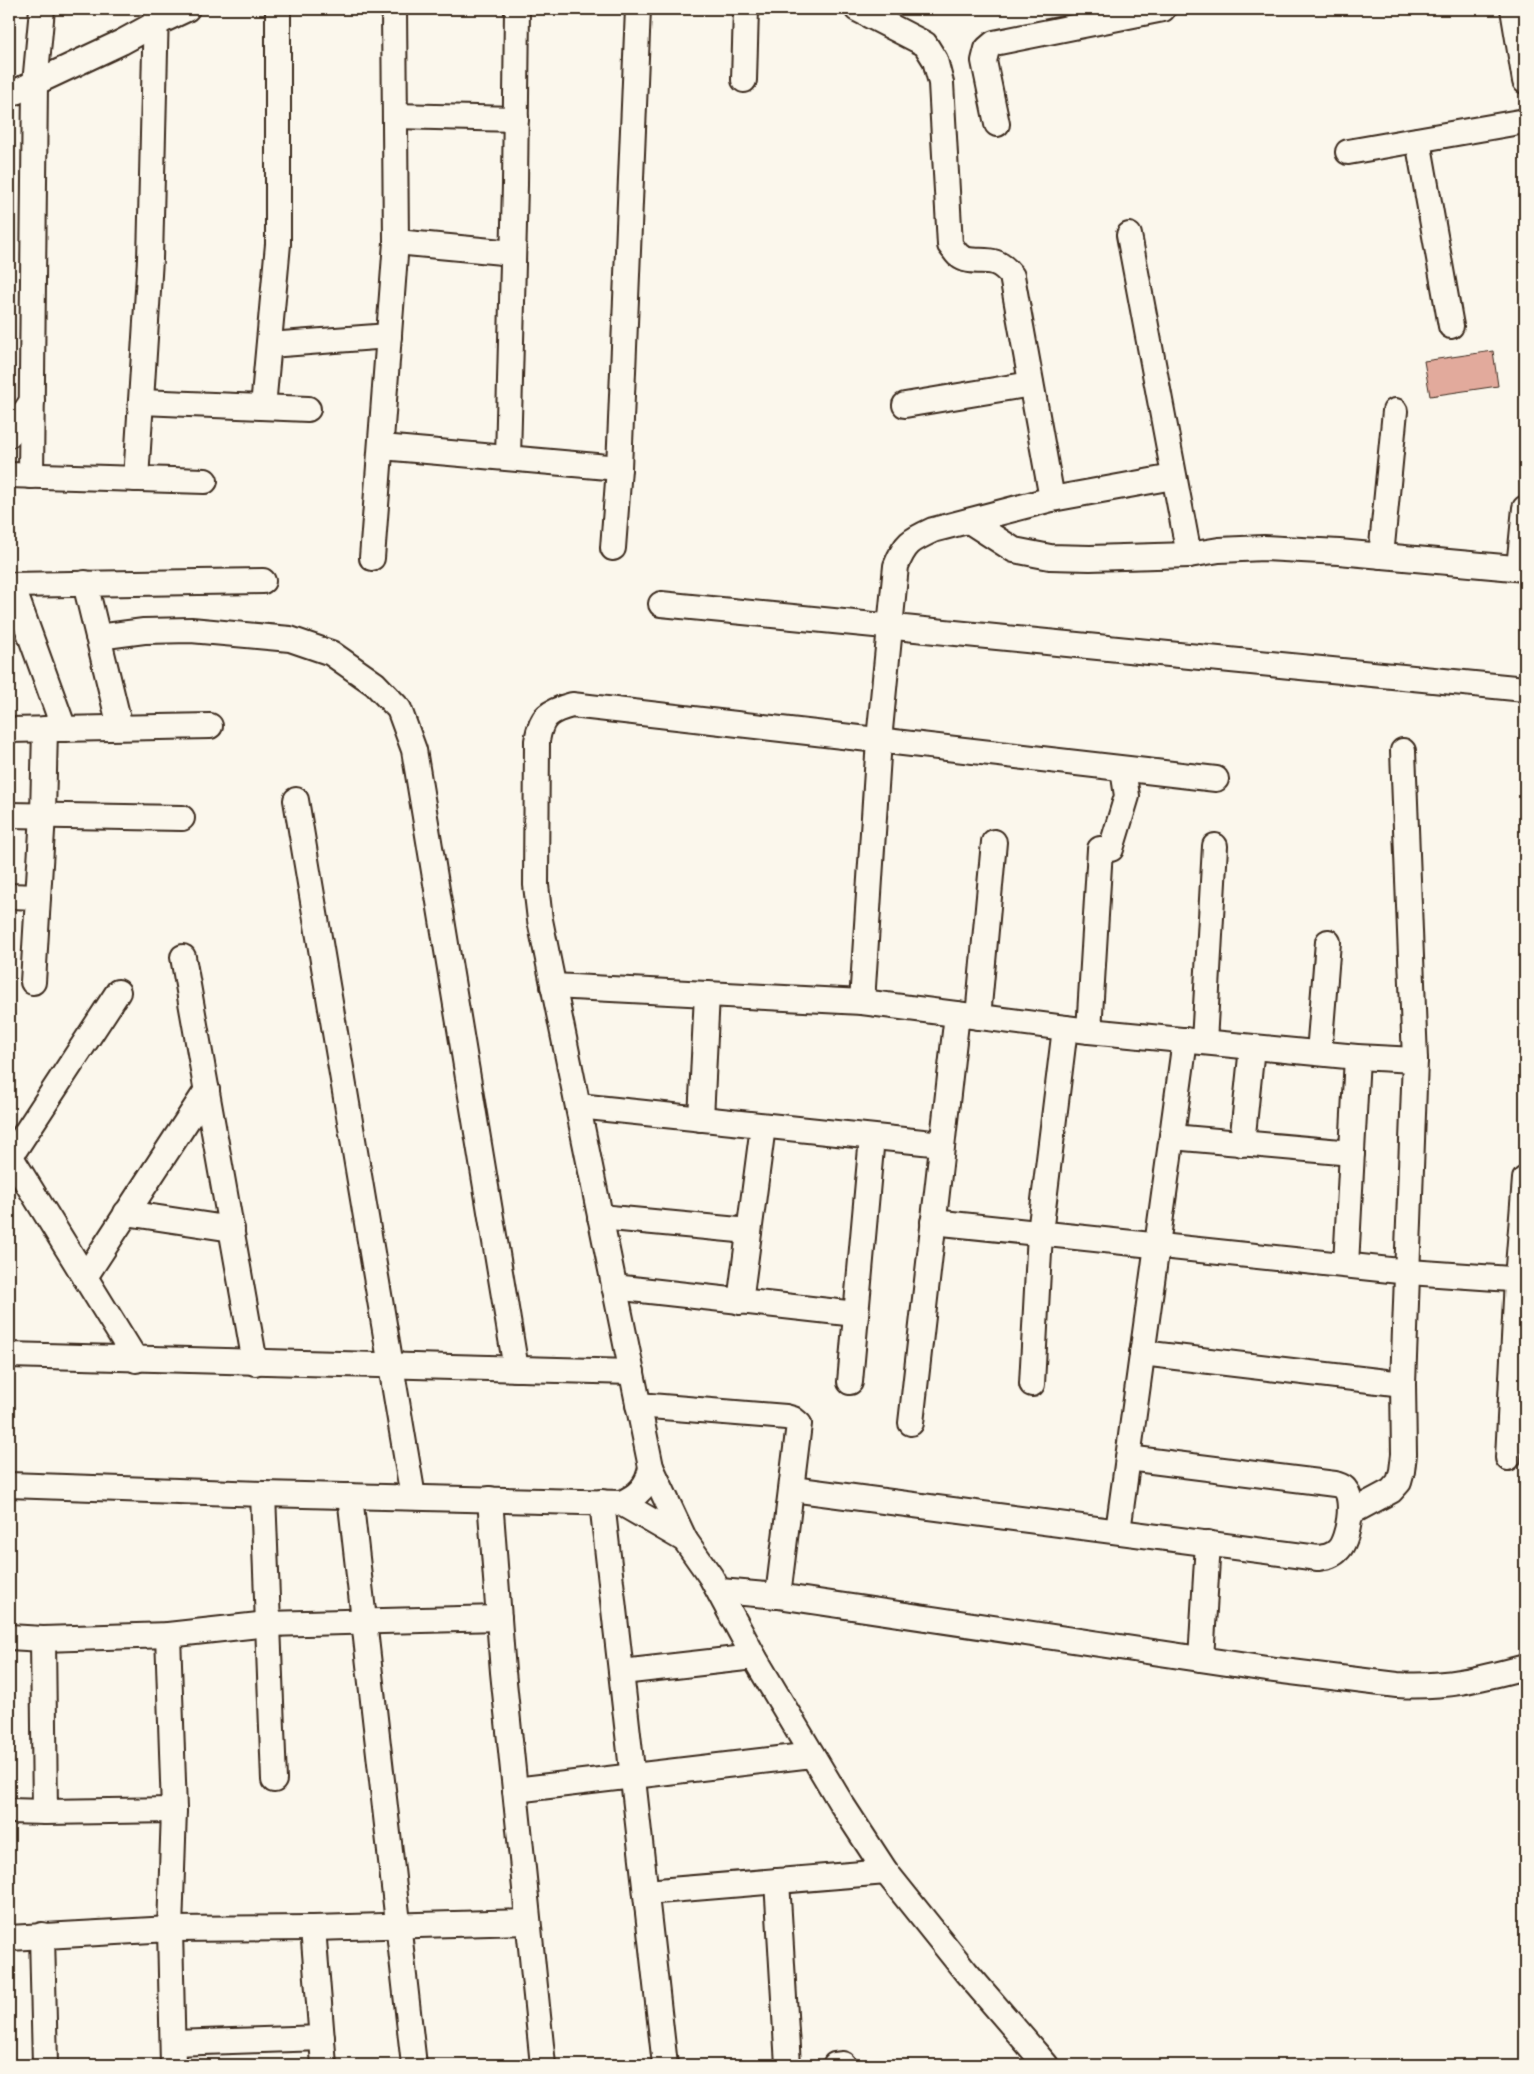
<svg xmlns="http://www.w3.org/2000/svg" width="1534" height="2074" viewBox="0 0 1534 2074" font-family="'Shantell Sans',sans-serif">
<rect width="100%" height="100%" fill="#fbf7ec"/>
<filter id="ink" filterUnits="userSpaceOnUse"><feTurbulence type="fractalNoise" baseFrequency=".02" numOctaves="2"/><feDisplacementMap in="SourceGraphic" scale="10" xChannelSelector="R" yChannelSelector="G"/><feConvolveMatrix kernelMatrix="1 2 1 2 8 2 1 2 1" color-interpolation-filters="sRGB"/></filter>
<g filter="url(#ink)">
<!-- building -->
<polygon fill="#e2aa9c" stroke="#3b2a1e" points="1493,351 1498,386 1430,396 1424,361"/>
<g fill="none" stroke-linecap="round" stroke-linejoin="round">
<defs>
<g id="minor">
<path d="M857 9 925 44 935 60 941 83 950 245C953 248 955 252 958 255 975 269 991 249 1012 276L1052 499"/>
<polyline points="1513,9 1525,81"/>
<polyline points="744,80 746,9"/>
<polyline points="9,95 122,42 155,24 187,9"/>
<polyline points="395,116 516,119"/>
<polyline points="997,124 984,61 987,49 994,43 1163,9"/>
<polyline points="1418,140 1451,326"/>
<polyline points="1348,152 1525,121"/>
<polyline points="1129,235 1189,555"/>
<polyline points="396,242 513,253"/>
<polyline points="269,345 389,336"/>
<polyline points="141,402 308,409"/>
<polyline points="905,405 1031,384"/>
<polyline points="263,407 278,244 278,9"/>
<polyline points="9,435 32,401"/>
<polyline points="382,447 619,468"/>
<polyline points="508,458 515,185 517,9"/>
<polyline points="9,475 205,481"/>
<polyline points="31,476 35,84 42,9"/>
<polyline points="136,479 150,259 156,9"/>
<polyline points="969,521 1014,550 1050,557 1090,558 1189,555 1219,550 1264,548 1339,552 1525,569"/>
<polyline points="613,548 619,468 638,9"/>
<polyline points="1381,556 1395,411"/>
<polyline points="372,558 396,242 394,9"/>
<polyline points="1519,568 1525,508"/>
<polyline points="85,583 120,727"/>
<polyline points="9,585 263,581"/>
<polyline points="12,585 64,729"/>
<polyline points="661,604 1525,689"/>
<polyline points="98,637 144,631 191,630 290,639 331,653 375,684 399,709 414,750 516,1369"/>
<polyline points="9,730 210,726"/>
<polyline points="296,800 413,1497"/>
<polyline points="9,815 182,818"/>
<polyline points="1111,849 1127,796 1123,769"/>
<polyline points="9,896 38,897"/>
<polyline points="183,957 255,1363"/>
<polyline points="33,982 43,814 45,729"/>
<polyline points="553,986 862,1002 1089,1031 1357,1057 1415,1060"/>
<path d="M862 1002 879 740 896 566C905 543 911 540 933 530L1052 499 1173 477"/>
<polyline points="978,1017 994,842"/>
<polyline points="1089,1031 1100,849"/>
<polyline points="1204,1042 1215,846"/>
<polyline points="1319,1053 1328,942"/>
<polyline points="578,1106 942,1144"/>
<polyline points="701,1119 707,994"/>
<polyline points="1172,1137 1352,1153"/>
<polyline points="1242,1144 1252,1047"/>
<polyline points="9,1154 136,1360"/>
<polyline points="10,1157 118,992"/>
<polyline points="126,1213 232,1229"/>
<polyline points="600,1217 749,1231"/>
<polyline points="933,1222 1409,1272 1525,1280"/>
<polyline points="1346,1265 1357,1057"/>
<polyline points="85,1277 207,1090"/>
<polyline points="614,1287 856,1314"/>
<polyline points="740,1302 763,1126"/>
<polyline points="1142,1353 1403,1384"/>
<polyline points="9,1355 632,1372"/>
<polyline points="850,1382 872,1137"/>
<polyline points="1032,1384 1040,1233 1065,1028"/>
<polyline points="638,1405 786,1417 793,1419 799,1424 778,1596"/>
<polyline points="911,1423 957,1014"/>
<polyline points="1508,1458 1517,1279 1525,1179"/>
<polyline points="651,1467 685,1540"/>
<polyline points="9,1485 263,1494 621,1503 685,1540 711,1577 754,1657 841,1803 886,1872 966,1972 1046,2065"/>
<path d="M792 1489 1318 1558C1326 1557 1333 1556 1339 1549 1348 1539 1355 1500 1345 1489 1343 1486 1338 1485 1335 1484L1128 1458"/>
<polyline points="263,1494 274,1780"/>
<polyline points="350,1496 414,2065"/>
<polyline points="490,1499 503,1672 543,2065"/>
<polyline points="602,1502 665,2065"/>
<path d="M621 1503C638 1496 648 1486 651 1467L540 920 536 885 537 741C541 716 549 711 572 705L1216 779"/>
<polyline points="1350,1513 1391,1491 1399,1482 1402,1471 1404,1454 1403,1384 1415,1060 1403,751"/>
<polyline points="1118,1531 1185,1040"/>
<path d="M720 1591 778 1596 1267 1669 1397 1685C1445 1688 1480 1679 1525 1667"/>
<polyline points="168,1635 174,1810 170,1929 173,2065"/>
<polyline points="9,1637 43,1639 168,1635 267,1624 499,1618"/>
<polyline points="43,1639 45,1812 174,1810"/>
<polyline points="1201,1659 1208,1543"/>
<polyline points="622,1672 754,1657"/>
<polyline points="515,1790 812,1755"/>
<polyline points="9,1811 45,1812"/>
<polyline points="777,1881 788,2065"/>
<polyline points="646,1892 886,1872"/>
<polyline points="313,1928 324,2065"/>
<polyline points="42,1935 45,2065"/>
<polyline points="9,1938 170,1929 313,1928 528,1922"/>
<polyline points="173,2043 322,2038"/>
<polyline points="835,2065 843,2064"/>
</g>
</defs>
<!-- minor casing -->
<use href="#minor" stroke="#3b2a1e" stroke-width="28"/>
<!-- minor -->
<use href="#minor" stroke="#fbf7ec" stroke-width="24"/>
</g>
</g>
<!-- margin -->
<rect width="1534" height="2074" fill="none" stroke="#fbf7ec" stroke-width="30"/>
<rect x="15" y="15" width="1504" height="2044" fill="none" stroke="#3b2a1e" stroke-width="2" filter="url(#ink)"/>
</svg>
